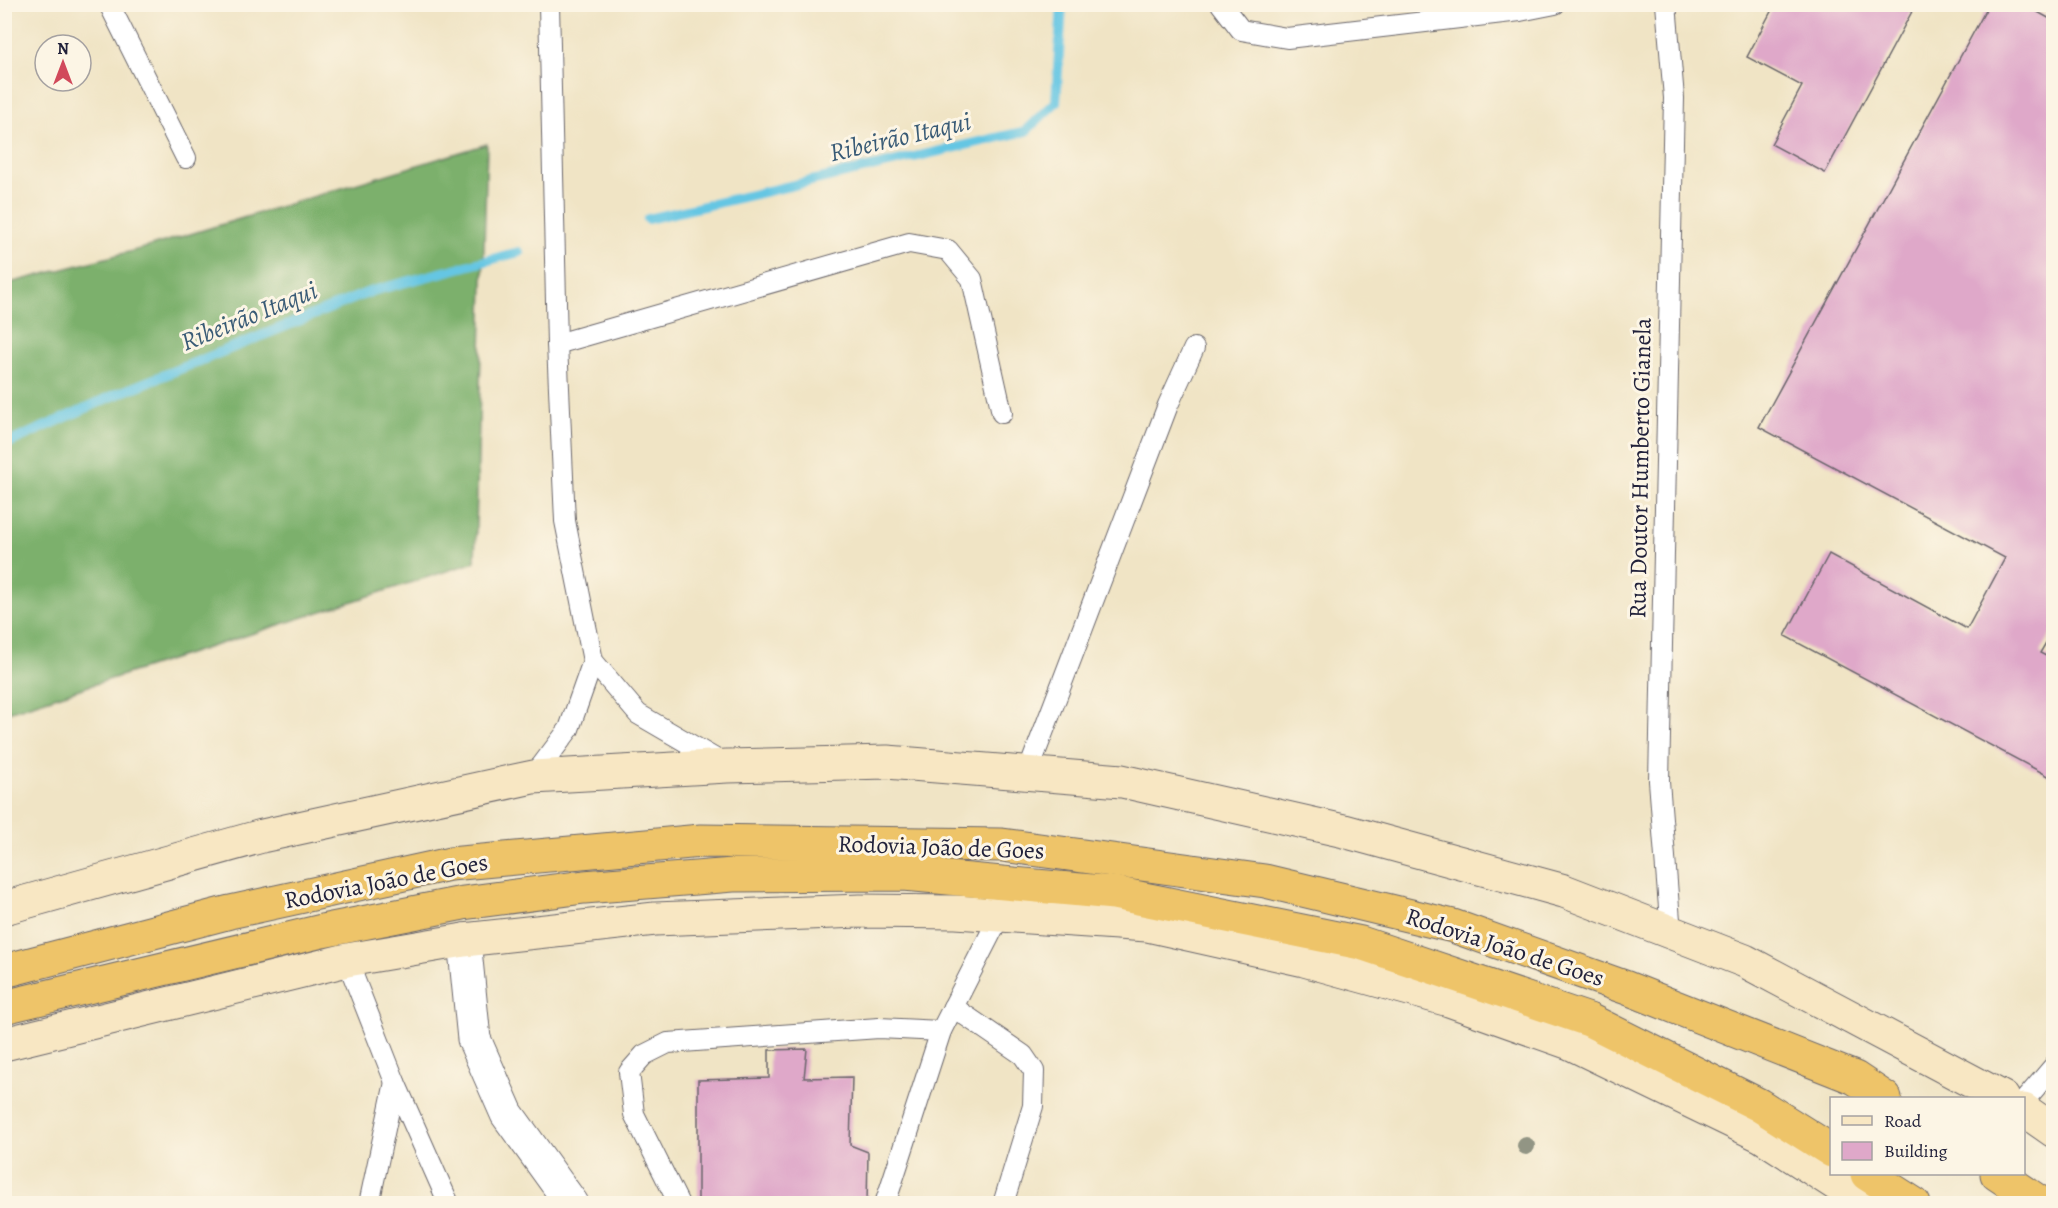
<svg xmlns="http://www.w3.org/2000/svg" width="2058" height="1208" viewBox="0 0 2058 1208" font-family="Alegreya,serif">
<rect width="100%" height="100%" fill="#fcf5e5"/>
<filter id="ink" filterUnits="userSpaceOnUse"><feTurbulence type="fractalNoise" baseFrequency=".0167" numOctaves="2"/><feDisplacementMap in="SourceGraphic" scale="12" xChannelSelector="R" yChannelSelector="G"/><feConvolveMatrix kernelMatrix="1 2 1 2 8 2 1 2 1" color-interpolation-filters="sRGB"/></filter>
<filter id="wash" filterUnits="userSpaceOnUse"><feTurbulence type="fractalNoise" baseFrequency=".008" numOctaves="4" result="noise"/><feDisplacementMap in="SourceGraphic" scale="24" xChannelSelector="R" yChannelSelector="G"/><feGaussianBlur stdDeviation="1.35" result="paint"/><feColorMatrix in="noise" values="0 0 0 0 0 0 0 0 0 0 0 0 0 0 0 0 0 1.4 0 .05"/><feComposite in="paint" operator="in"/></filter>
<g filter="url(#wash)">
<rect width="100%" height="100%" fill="#f0e4c5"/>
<!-- forest -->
<polygon fill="#7bb06c" stroke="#4e6954" stroke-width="1.5" points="487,144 475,562 5,713 5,283 6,284 144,248"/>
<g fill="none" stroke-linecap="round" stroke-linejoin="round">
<!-- stream -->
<g stroke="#65c6e3" stroke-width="10">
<polyline points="648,219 1026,131 1056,102 1062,4"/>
<polyline points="4,445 115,395 372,291 519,252"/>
</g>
</g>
<g id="blocks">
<!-- building -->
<g fill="#dfa8c9">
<polygon points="1775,4 1916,4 1825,173 1771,144 1802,86 1747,57"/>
<polygon points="1989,4 2023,4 2054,21 2054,629 2040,653 2054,660 2054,779 1785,636 1829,554 1967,629 2005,558 1759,427"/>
<polygon points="807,1049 804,1078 852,1077 850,1145 868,1152 867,1204 698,1204 698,1080 769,1078 769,1050"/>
</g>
</g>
</g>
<g filter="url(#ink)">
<use href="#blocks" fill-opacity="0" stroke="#6a666b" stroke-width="1.5"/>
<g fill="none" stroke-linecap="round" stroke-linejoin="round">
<defs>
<g id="lane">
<polyline points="109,4 186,158"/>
<polyline points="549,4 557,344 565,521 593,661 638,714 724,764"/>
<polyline points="1221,4 1241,30 1287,38 1520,11 1555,4"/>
<polyline points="1666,4 1674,98 1659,781 1671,933"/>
<polyline points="557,344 909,243 948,250 972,279 1002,413"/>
<polyline points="1028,772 1168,405 1194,348"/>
<polyline points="533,777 569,729 593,661"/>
<polyline points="347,960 395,1082 449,1204"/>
<polyline points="953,1007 1023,1055 1034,1071 1033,1106 1003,1204"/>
<polyline points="2024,1101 2054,1066"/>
<polyline points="369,1204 395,1082"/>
<polyline points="679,1204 634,1114 629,1072 644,1055 668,1043 879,1028 941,1031"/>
<polyline points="885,1204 941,1031 995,925"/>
</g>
<polyline id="street" points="464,940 474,1039 507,1114 572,1204"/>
<g id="secondary">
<polyline points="4,908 262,836 533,777 727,766 887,762 1122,781 1344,831 1564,891 1745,961 2003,1098"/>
<polyline points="4,1044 347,960 464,940 655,919 860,911 956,912 1147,925 1304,960 1449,1000 1570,1043 1762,1136 1867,1204"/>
<polyline points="2024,1110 2054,1131"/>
</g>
<g id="highway">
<polyline points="4,971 230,912 450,864 701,841 1002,845 1265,881 1453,926 1627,988 1855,1078 1885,1098"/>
<polyline points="4,1007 322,931 463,903 584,887 733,875 904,874 1114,893 1361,943 1589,1020 1759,1105 1832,1151"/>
<polyline points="1867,1174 1914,1204"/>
<polyline points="1997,1174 2042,1204"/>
</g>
</defs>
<!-- lane casing -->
<use href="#lane" stroke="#6a666b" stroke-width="22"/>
<!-- street casing -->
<use href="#street" stroke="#6a666b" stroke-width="35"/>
<!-- secondary casing -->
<use href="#secondary" stroke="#6a666b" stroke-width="35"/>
<!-- highway casing -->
<use href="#highway" stroke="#6a666b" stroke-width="35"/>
<!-- lane -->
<use href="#lane" stroke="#fff" stroke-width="20"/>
<!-- street -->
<use href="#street" stroke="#fff" stroke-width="33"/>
<!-- secondary -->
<use href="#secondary" stroke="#f8e7c3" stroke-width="33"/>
<!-- highway -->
<use href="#highway" stroke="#eec469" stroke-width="33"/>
</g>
<!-- trees -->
<circle fill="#929584" cx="1526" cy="1146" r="9"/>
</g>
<g text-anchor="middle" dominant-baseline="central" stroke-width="6" stroke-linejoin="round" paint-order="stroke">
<!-- street labels -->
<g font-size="24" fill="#22223b" stroke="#fcf5e5">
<text transform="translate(1640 468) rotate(-89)">Rua Doutor Humberto Gianela</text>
<text transform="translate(941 847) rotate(2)">Rodovia João de Goes</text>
<text transform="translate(386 881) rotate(-11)">Rodovia João de Goes</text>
<text transform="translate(1505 947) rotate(18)">Rodovia João de Goes</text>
</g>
<!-- water labels -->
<g font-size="26" font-style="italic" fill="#395b76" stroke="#fcf5e5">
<text transform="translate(900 137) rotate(-13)">Ribeirão Itaqui</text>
<text transform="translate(249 316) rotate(-22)">Ribeirão Itaqui</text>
</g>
</g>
<!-- margin -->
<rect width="2058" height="1208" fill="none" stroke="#fcf5e5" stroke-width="24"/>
<!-- legend -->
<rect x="1830" y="1097" width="195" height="78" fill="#fcf5e5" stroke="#a5a1a1" stroke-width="1.5"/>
<rect x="1842" y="1116" width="30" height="9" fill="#f8e7c3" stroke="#a5a1a1" stroke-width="1.5"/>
<text x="1884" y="1127" font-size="18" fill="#22223b">Road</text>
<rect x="1842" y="1142" width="30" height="18" fill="#dfa8c9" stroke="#a5a1a1" stroke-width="1.5"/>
<text x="1884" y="1157" font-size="18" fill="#22223b">Building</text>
<!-- north arrow -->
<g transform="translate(63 63)"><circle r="28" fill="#fcf5e5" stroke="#a5a1a1" stroke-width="1.5"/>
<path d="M0-4.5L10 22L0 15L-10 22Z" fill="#d1495b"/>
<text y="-9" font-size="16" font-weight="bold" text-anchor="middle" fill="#22223b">N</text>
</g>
</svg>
